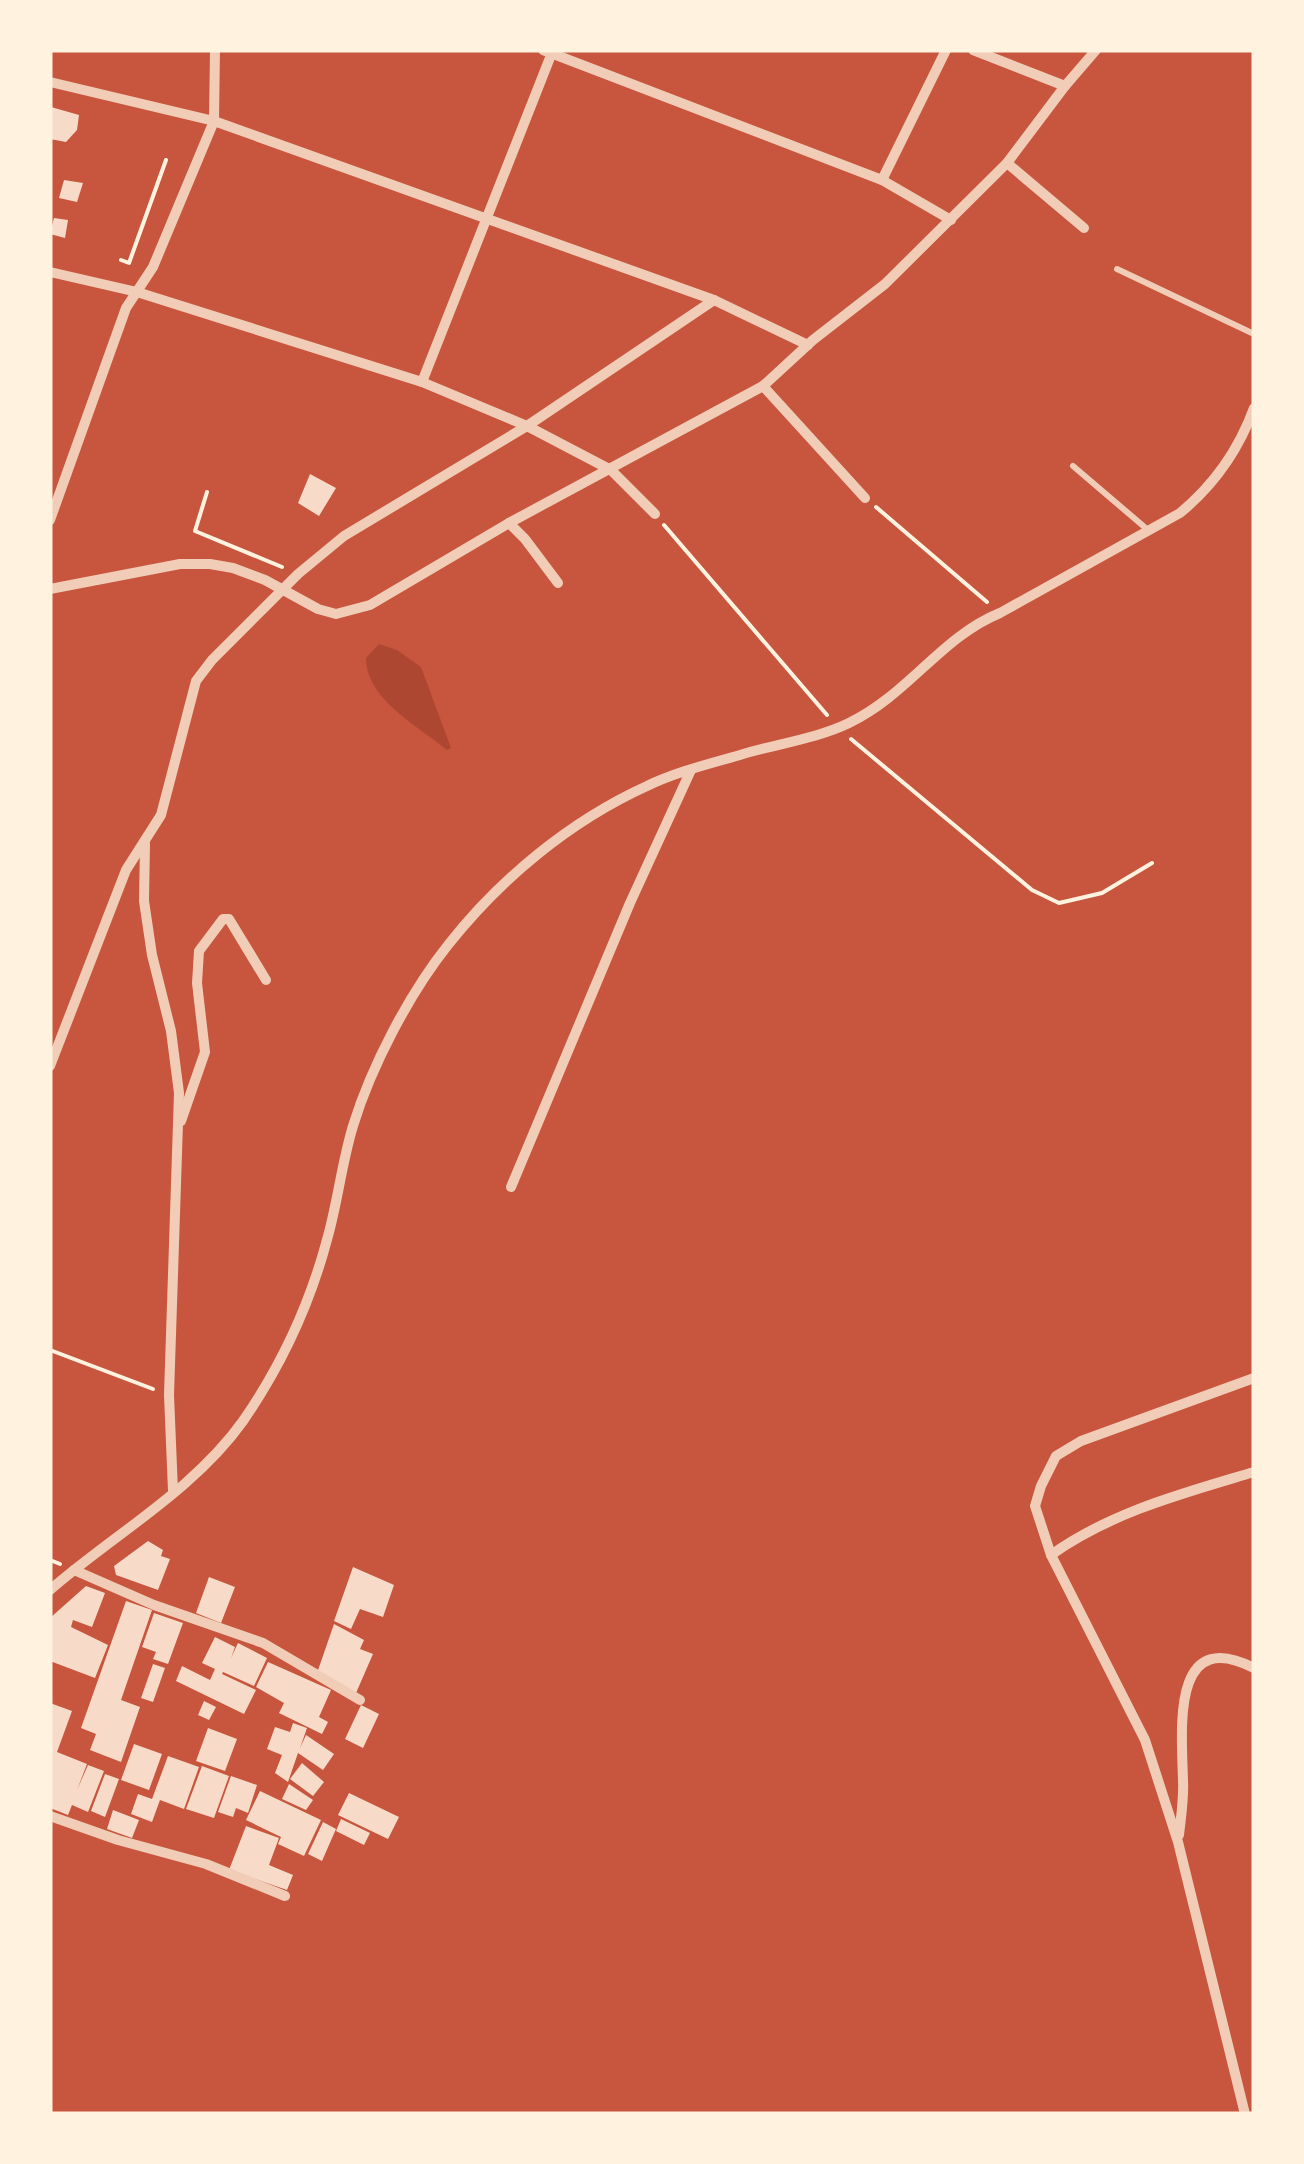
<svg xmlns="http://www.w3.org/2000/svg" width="1304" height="2164" viewBox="0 0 1304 2164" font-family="Karla,sans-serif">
<rect width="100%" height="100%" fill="#c8553d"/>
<!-- green -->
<path fill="#ae4732" d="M379 644 397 650 421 667 451 748 447 750C418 726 366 699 366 658Z"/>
<!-- building -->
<g fill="#f7dbc8">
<polygon points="51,107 79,115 77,130 66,142 50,139"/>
<polygon points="64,180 83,183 77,202 59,198"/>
<polygon points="54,218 68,220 65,238 50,234"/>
<polygon points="310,474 336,488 319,516 298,503"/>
<polygon points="148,1541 163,1550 161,1556 170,1559 158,1590 116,1575 114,1566"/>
<polygon points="353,1567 394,1585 383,1617 360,1609 351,1629 334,1621"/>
<polygon points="209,1577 235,1587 221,1623 196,1613"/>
<polygon points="86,1586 105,1593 92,1627 73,1620 71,1627 108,1645 95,1678 50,1661 50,1618"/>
<polygon points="126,1601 152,1610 121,1700 140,1707 121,1762 90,1750 96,1734 81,1728"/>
<polygon points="154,1613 183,1623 168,1664 153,1659 156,1652 142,1647"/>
<polygon points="334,1624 364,1640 360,1649 373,1654 356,1693 317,1673"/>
<polygon points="215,1637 235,1647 231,1658 238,1643 267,1658 254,1686 223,1672 222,1674 256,1690 244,1714 176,1681 182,1666 210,1680 215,1669 202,1663"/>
<polygon points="268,1662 331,1690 319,1717 328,1722 322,1734 279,1713 284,1703 256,1687"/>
<polygon points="153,1664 165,1668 153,1702 141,1698"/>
<polygon points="204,1701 216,1707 209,1720 198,1715"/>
<polygon points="50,1703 72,1711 57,1752 87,1764 77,1790 88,1765 104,1771 88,1812 72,1805 68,1815 50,1808"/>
<polygon points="361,1705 379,1714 363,1748 345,1739"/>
<polygon points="293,1723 307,1728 300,1748 306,1735 334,1754 323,1770 298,1753 288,1782 275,1773 282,1755 267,1749 275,1727 290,1732"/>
<polygon points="208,1728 237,1739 225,1771 196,1761"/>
<polygon points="134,1744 162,1754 149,1790 121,1780"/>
<polygon points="168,1756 199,1767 184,1809 160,1800 152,1822 131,1814 138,1794 152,1799"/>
<polygon points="302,1763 324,1782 313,1796 290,1779"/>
<polygon points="202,1766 229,1776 214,1818 186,1809"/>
<polygon points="105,1774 119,1779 105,1817 91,1811"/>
<polygon points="231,1776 257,1785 248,1813 236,1808 233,1817 218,1812"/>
<polygon points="289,1784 313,1800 306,1810 282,1799"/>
<polygon points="260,1791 321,1820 304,1856 278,1844 281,1837 246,1820"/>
<polygon points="349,1793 399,1817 388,1839 338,1815"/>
<polygon points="113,1810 139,1820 132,1838 107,1829"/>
<polygon points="341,1819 370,1833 364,1845 336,1831"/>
<polygon points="323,1822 336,1829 322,1861 308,1854"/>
<polygon points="246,1826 279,1838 269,1865 293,1875 287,1890 229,1870"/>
</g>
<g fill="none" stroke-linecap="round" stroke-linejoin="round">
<!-- path -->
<g stroke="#fff3e0" stroke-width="4">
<polyline points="121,260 129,263 166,160"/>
<polyline points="207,492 195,531 282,567"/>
<polyline points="876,507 987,602"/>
<polyline points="664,525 827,715"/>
<polyline points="851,739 1032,890 1059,903 1102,893 1152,863"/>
<polyline points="50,1350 153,1389"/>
<polyline points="50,1560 60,1564"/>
</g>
<!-- service -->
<g stroke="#f1ccb7" stroke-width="6">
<polyline points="1117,269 1254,334"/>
<polyline points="1073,466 1148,530"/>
</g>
<!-- minor -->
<g stroke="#f1ccb7" stroke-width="10">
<polyline points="543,50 882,180 951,220"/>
<polyline points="973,50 1065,86"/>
<polyline points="50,82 214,121 714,300 808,345"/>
<polyline points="1007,163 1084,228"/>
<polyline points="882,180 946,50"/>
<polyline points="50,272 137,292 422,382 527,426 611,470 655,514"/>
<polyline points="422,382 553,50"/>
<polyline points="763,386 865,498"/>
<polyline points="50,520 126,308 153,267 214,121 215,50"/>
<polyline points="509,523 525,539 558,583"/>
<polyline points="50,589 180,564 210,564 233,568 265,580 318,609 336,614 370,605 509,523 763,386 813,340 885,284 1007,163 1065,86 1096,50"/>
<polyline points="145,844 144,901 152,955 171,1031 179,1093 169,1395 173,1491"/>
<polyline points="50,1066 126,870 161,815 196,681 212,660 298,574 344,536 527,426 714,300"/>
<polyline points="181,1121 205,1052 197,983 199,951 223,919 229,919 266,980"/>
<polyline points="511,1187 630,903 691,770"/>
<path d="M1051 1555C1111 1512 1184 1493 1254 1472"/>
<polyline points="74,1570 154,1605 263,1643 360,1700"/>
<path d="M50 1590C113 1535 194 1490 243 1421 281 1366 311 1301 328 1236 338 1200 342 1162 353 1126 371 1067 409 994 448 945 500 879 570 821 647 786 676 772 709 764 740 755 775 744 816 739 849 723 909 694 941 637 1000 613L1180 513C1214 485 1239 449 1254 408"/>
<polyline points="50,1816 118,1840 206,1864 285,1896"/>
<path d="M1179 1835C1181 1817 1184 1799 1183 1781 1182 1731 1170 1625 1254 1668"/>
<polyline points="1245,2114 1178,1842 1145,1740 1051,1555 1035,1506 1041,1486 1056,1456 1081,1441 1254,1378"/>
</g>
</g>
<!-- border -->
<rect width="1304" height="2164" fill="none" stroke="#fff3e0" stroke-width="105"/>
</svg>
